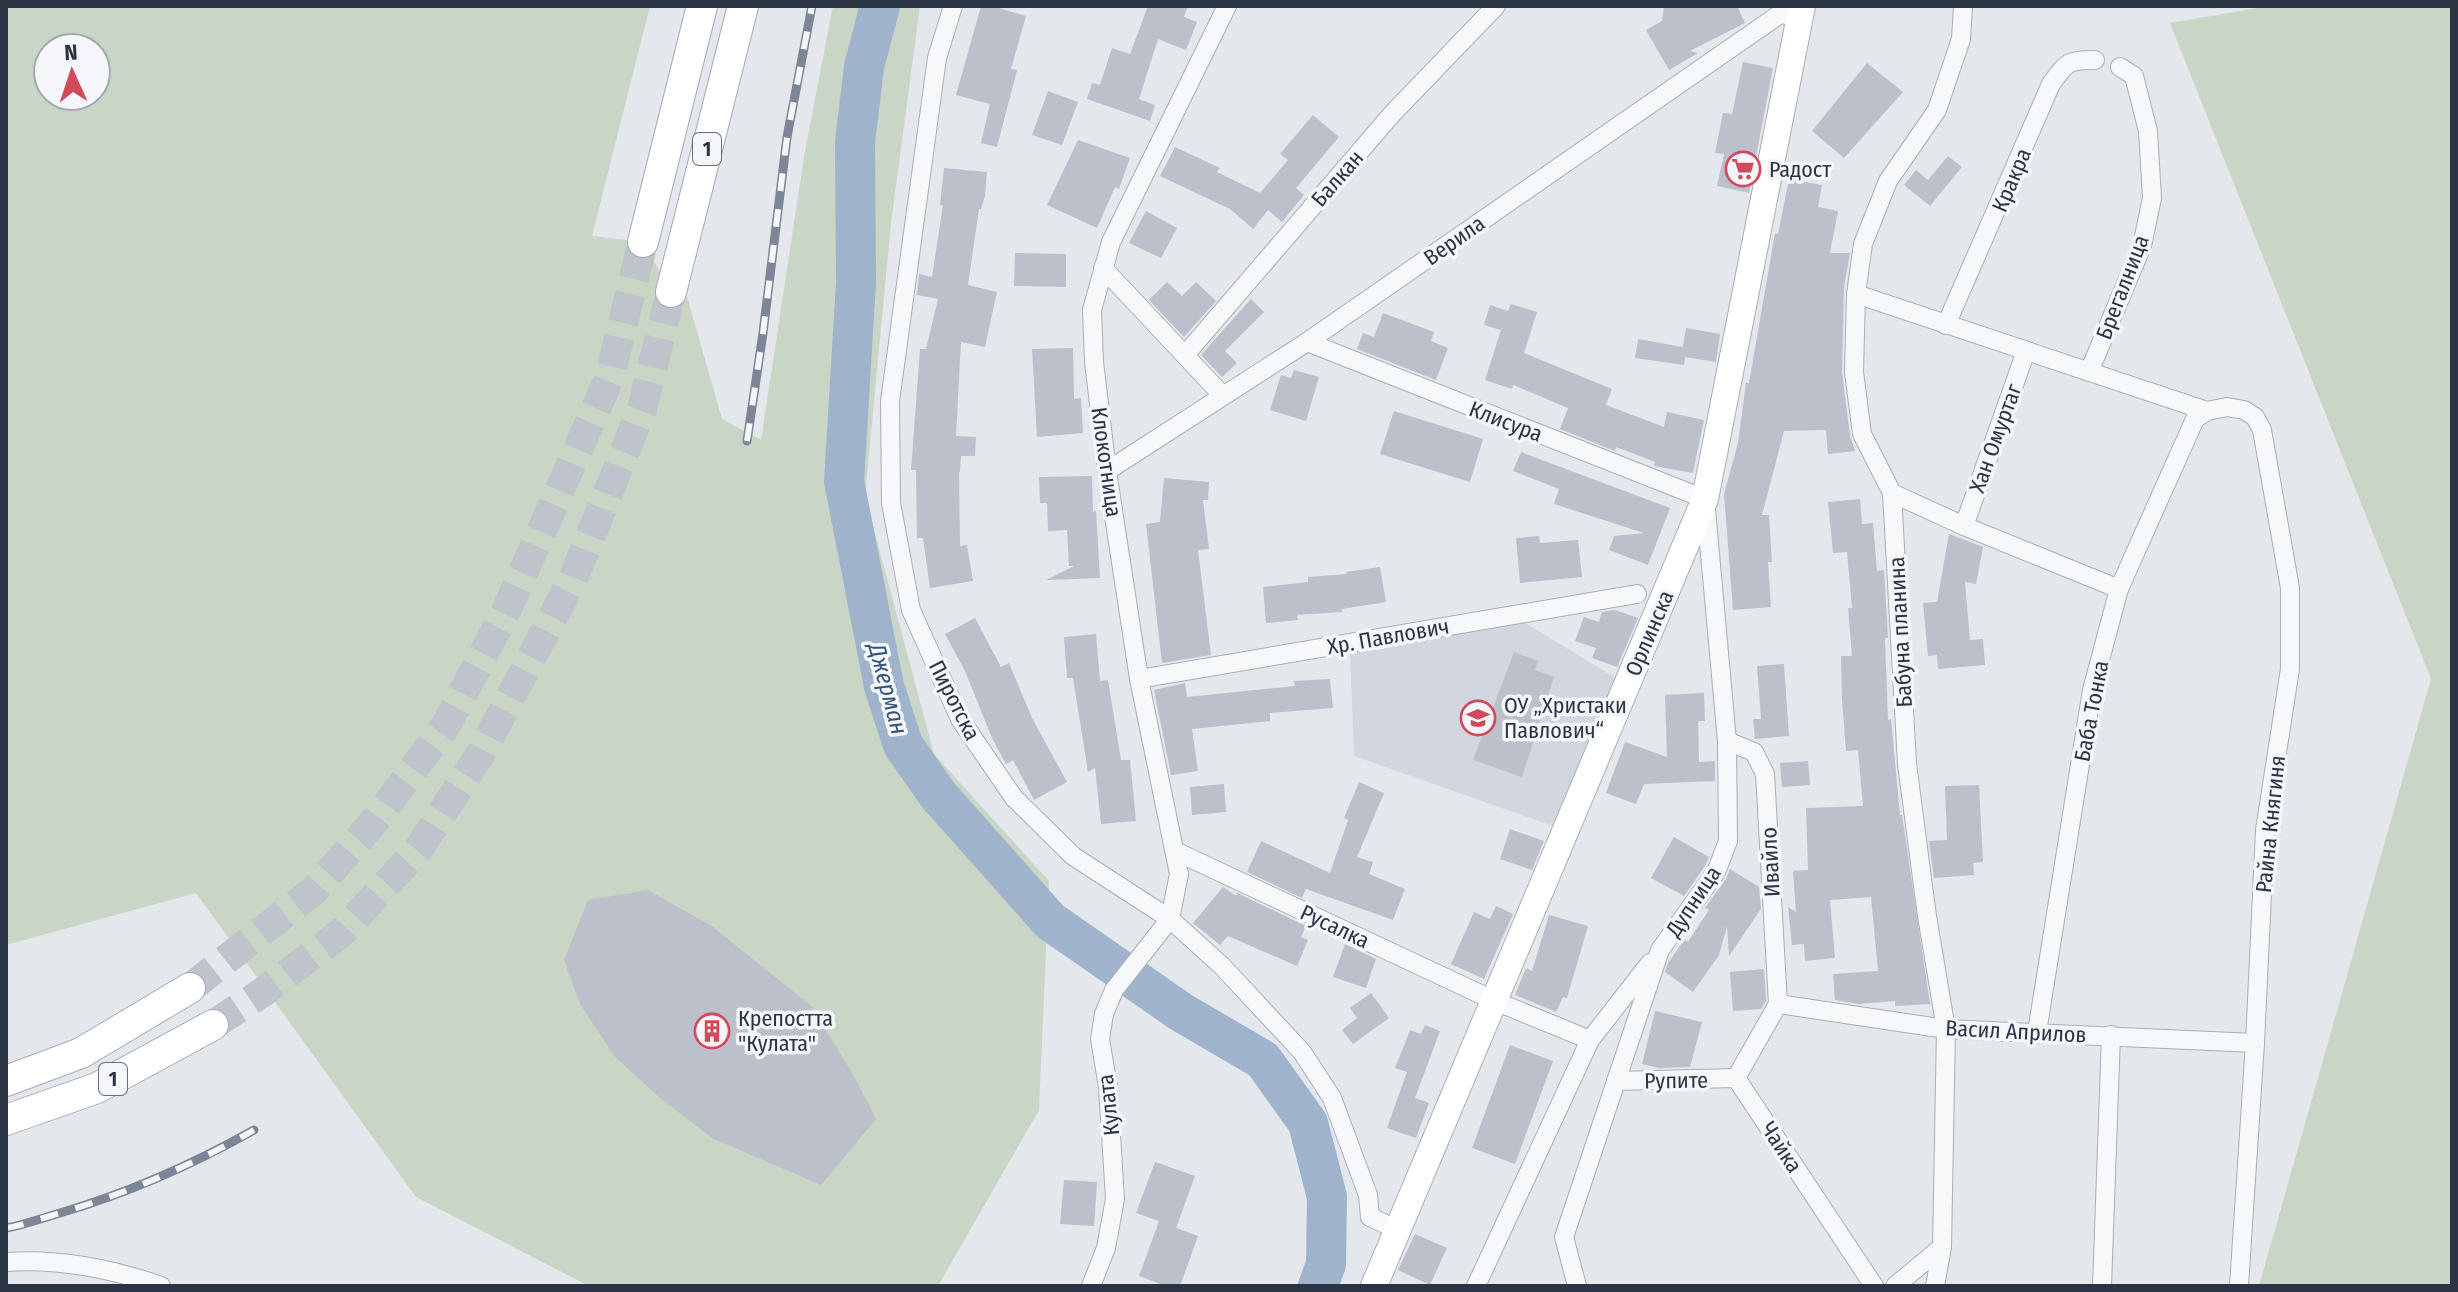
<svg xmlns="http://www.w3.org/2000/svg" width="2458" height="1292" font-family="'Fira Sans Condensed',sans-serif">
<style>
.built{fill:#d2d6de}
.green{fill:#c9d6c5;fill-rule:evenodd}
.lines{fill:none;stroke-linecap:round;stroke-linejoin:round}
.river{stroke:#9fb4cc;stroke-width:40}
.building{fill:#bbc0ca}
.primary-tunnel{stroke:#bfc3cb;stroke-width:30;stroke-dasharray:30 15;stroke-linecap:butt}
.street-casing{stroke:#a9aeb7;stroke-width:20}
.secondary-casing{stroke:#a9aeb7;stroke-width:28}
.primary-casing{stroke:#a3abb8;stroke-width:32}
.street{stroke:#f7f8fa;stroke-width:18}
.secondary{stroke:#fff;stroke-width:26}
.primary{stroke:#fff;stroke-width:30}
.rail-casing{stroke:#7d8696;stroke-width:9}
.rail{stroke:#f4f6f9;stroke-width:6;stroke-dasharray:18;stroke-linecap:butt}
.labels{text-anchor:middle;stroke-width:7;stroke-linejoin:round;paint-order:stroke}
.shield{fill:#f4f6f9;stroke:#676e7b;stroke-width:2}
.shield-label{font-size:20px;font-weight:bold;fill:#2b3445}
.poi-label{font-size:22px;fill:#2b3445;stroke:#f4f6f9;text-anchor:start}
.street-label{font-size:22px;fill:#2b3445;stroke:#f4f6f9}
.water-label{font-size:24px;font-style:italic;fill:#34527a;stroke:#f4f6f9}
</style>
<rect width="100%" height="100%" fill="#e4e7ec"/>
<polygon class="built" points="1522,621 1619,680 1556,827 1354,756 1350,654"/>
<g class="green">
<path d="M6 6H650L592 236 643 242 671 292 686 293 722 419 761 440 805 151 833 6H920L891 223 865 496 934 754 1049 881 1039 1110 938 1286H589L416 1197 196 893 6 945ZM48 48H96V96H48Z"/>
<polygon points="2270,6 2452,6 2452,1286 2259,1286 2431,679 2170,23"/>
</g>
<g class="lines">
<polyline class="river" points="880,6 864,67 855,142 856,283 844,481 884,686 903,745 938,795 1050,921 1181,1012 1263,1060 1308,1123 1327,1197 1326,1264 1318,1286"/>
</g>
<g class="building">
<polygon points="981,6 992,6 1026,16 1011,69 1017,70 997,147 981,143 990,104 956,95"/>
<polygon points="1148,6 1188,6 1184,17 1197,22 1186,50 1158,39 1139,99 1155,105 1150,121 1087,99 1092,83 1100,85 1112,48 1130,54"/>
<polygon points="1664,6 1737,6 1745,23 1690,51 1698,53 1669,70 1646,30 1662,21"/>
<polygon points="1743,62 1773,68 1749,193 1717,186 1724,154 1715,153 1723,113 1732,114"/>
<polygon points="1867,63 1903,92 1844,158 1812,131"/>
<polygon points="1048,91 1078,102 1062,145 1032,135"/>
<polygon points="1313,115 1339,137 1296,188 1304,195 1282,222 1268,210 1253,229 1230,209 1160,176 1175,147 1220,168 1217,172 1260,193 1288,160 1280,154"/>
<polygon points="1078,140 1130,158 1119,189 1115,187 1097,228 1047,205"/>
<polygon points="1948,156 1962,167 1930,206 1904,185 1916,170 1928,180"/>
<polygon points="944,168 987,172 985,196 981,209 979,209 968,285 997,292 985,347 961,342 956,436 976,437 975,456 961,456 960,472 959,472 960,546 967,545 973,581 930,588 923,538 917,538 916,470 911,470 920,349 926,349 938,299 917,295 919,274 932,277 943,205 940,205"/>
<polygon points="1789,179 1822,185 1818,207 1838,211 1830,253 1850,253 1844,287 1842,372 1850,436 1855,451 1828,454 1826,430 1784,431 1762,515 1769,515 1772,562 1768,562 1771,607 1733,610 1724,494 1738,443 1746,383 1749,383 1775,233 1778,234"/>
<polygon points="1146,211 1177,228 1161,258 1129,243"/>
<polygon points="1015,253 1066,254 1066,287 1014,286"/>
<polygon points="1167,282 1182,296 1196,282 1216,301 1184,337 1149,300"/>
<polygon points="1251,299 1264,312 1225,351 1237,363 1222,377 1201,355"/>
<polygon points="1511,304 1537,312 1524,353 1612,389 1606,405 1664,427 1667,412 1704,420 1693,473 1654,466 1655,462 1616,447 1615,451 1560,429 1568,408 1513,385 1512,389 1485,380 1501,330 1484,325 1490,305 1508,311"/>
<polygon points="1383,313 1434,332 1431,341 1448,348 1436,380 1357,349 1363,333 1374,337"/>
<polygon points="1686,328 1720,334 1716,362 1685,357 1684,365 1635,358 1638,339 1683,347"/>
<polygon points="1073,348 1074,399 1081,398 1083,433 1037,437 1032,349"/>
<polygon points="1294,370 1319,377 1306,421 1270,410 1281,375 1291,378"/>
<polygon points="1394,411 1483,439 1470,482 1380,454"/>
<polygon points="1521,452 1670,508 1648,565 1609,550 1614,536 1644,533 1554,504 1559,489 1513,471"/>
<polygon points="1092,476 1093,512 1096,511 1100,578 1046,580 1074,566 1069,566 1067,530 1048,531 1047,503 1040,503 1039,477"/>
<polygon points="1164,478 1209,482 1208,500 1203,500 1209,549 1198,550 1211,655 1162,663 1146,524 1160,522"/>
<polygon points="1860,499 1862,524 1873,523 1877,571 1884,570 1888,638 1885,638 1888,720 1891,719 1900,815 1902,815 1930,1004 1895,1006 1895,1001 1859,1004 1835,1000 1833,974 1878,971 1871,897 1830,900 1835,958 1805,961 1804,944 1792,945 1788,907 1796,912 1793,871 1808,870 1806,808 1863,806 1858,750 1846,751 1842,700 1841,656 1852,656 1848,608 1852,608 1847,552 1833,553 1828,502"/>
<polygon points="1949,534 1983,547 1976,584 1965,582 1970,640 1983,639 1985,665 1938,669 1937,655 1928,656 1923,603 1937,602"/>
<polygon points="1539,536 1540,543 1578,540 1582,577 1520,583 1516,538"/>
<polygon points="1380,567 1386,602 1342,609 1342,612 1297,615 1298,620 1266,623 1263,587 1308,582 1308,577 1347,574 1346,572"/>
<polygon points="1615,610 1638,618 1617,667 1592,658 1596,648 1575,641 1584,617 1599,622 1602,612"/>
<polygon points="975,618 1001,667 1009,663 1032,718 1067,782 1034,800 1013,760 1006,764 992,738 965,671 945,634"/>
<polygon points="1096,634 1100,681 1108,680 1121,760 1130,760 1136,821 1101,824 1095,768 1088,772 1073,678 1067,678 1064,637"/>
<polygon points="1514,652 1538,661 1535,670 1554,677 1522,777 1473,760"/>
<polygon points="1784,664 1789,736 1755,739 1753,719 1761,719 1757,666"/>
<polygon points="1330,679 1333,708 1270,713 1270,721 1192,729 1198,771 1171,775 1154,690 1185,683 1187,697 1295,686 1294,681"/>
<polygon points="1704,693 1705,721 1698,721 1699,762 1715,761 1715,781 1644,784 1636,804 1606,793 1625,742 1667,757 1665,695"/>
<polygon points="1808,761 1810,785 1782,787 1780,763"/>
<polygon points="1359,782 1384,793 1357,857 1373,862 1369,874 1405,889 1393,920 1306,889 1302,898 1247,872 1261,841 1330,873 1348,820 1344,818"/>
<polygon points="1224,784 1226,812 1192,815 1190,787"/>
<polygon points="1979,785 1983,862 1973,863 1974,875 1934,878 1929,841 1947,840 1945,786"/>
<polygon points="1510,829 1544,841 1532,870 1500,859"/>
<polygon points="1674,837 1709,857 1705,866 1684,896 1651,878"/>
<polygon points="1730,869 1759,887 1761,909 1729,956 1727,926 1719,955 1693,992 1665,972 1668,963 1685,939 1688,942 1709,910 1705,908 1726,879"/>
<polygon points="1223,887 1236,896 1237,893 1306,926 1301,937 1308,940 1297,966 1228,936 1220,945 1193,923"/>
<polygon points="648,890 713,927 810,1005 853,1074 876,1119 821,1185 712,1138 659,1097 615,1057 580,1004 564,960 588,900"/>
<polygon points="1496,906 1513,914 1484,979 1451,964 1474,912 1490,919"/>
<polygon points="1549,915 1588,926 1567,998 1563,997 1556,1012 1515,995 1526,968 1532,971"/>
<polygon points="1345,944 1376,959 1366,988 1333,977"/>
<polygon points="1764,969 1766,1001 1761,1009 1733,1011 1730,972"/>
<polygon points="1371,993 1389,1018 1353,1044 1342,1030 1357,1018 1350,1008"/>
<polygon points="1655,1011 1702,1022 1690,1067 1659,1068 1642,1064"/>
<polygon points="1425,1025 1440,1031 1415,1098 1429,1103 1416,1138 1387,1128 1407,1072 1395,1068 1410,1030 1421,1034"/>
<polygon points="1510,1045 1553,1061 1515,1164 1472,1148"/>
<polygon points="1155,1162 1195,1176 1176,1228 1198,1236 1180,1286 1166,1286 1139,1276 1159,1221 1136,1213"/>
<polygon points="1064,1180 1097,1182 1094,1226 1060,1224"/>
<polygon points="1415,1234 1447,1248 1430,1285 1398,1270"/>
</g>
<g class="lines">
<g class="primary-tunnel">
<polyline points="190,988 313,891 374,822 446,725 506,611 609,379 643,242"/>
<polyline points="213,1025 263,992 341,933 418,850 481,753 573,579 642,409 671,292"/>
</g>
<g class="street-casing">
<g id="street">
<polyline points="953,6 937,58 890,401 891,503 911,610 960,719 1014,798 1073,856 1170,919 1222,966 1302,1052 1332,1098 1368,1195 1370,1217 1398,1230"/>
<polyline points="1103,268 1223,396"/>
<polyline points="1856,294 2207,411"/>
<path d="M1946 325 2051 84C2067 62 2067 60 2095 60"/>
<polyline points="1307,342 1705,499 1727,741 1728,841 1716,872 1660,950 1564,1237 1577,1286"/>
<polyline points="1185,355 1392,114 1496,6"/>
<polyline points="2089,372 2142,246 2152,198 2148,131 2134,76 2120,67"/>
<polyline points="1107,471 1307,342 1780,14 1800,17"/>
<polyline points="1892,493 1964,526 2119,589"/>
<polyline points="1964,526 2026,351"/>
<polyline points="1139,679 1637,594"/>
<polyline points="1727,741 1754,752 1765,774 1778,1004"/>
<polyline points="1175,851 1495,1001 1590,1040"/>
<polyline points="1778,1004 1946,1029 2255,1043"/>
<polyline points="1778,1004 1736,1078 1874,1286"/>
<polyline points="2037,1032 2092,690 2119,589 2195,419 2207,411 2227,407 2244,410 2255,417 2262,430 2290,588 2290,669 2265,830 2255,1043 2239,1286"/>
<polyline points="1616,1081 1736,1078"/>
<path d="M6 1262C57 1258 113 1269 161 1286"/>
<polyline points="1091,1286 1106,1248 1115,1199 1108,1087 1100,1039 1104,1014 1114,990 1170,919 1179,874 1139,679 1107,471 1094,362 1092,310 1111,242 1227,6"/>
<polyline points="1476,1286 1590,1040 1650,963"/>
<polyline points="1895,1286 1942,1247"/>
<polyline points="1935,1286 1942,1247 1946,1029 1927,916 1907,764 1892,493 1862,434 1854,372 1856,294 1863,244 1888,181 1937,110 1961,39 1963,6"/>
<polyline points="2102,1286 2111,1035"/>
</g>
</g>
<g class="secondary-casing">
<polyline id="secondary" points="1374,1286 1705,499 1802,6"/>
</g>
<g class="primary-casing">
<g id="primary">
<polyline points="643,242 702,6"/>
<polyline points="671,292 743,6"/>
<polyline points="6,1081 81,1053 190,988"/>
<polyline points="6,1120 97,1088 213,1025"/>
</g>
</g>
<use href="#street" class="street"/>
<use href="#secondary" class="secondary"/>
<use href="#primary" class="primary"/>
<g class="rail-casing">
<g id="rail">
<polyline points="747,441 763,333 787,137 812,6"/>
<path d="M6 1228C24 1225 42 1218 60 1213 128 1193 192 1165 254 1130"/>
</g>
</g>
<use href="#rail" class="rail"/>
</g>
<defs>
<g id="supermarket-ring" transform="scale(1.8)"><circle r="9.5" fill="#f4f6f9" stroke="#d1495b" stroke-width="1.5"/><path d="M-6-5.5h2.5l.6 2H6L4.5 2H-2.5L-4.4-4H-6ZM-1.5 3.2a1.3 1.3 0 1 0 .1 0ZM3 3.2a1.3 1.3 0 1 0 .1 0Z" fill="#d1495b"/></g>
<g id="school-ring" transform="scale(1.8)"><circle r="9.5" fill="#f4f6f9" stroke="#d1495b" stroke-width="1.5"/><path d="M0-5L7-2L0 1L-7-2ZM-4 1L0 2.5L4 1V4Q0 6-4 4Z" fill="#d1495b"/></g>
<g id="building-ring" transform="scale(1.8)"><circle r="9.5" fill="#f4f6f9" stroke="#d1495b" stroke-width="1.5"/><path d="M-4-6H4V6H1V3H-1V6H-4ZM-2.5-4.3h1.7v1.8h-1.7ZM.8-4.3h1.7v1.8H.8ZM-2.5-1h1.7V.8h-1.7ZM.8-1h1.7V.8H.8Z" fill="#d1495b"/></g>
</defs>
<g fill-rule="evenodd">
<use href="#supermarket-ring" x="1743" y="169"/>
<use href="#school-ring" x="1478" y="718"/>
<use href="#building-ring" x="712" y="1031"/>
</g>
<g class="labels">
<g class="shield">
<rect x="693" y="133" width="28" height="32" rx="6"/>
<rect x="99" y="1063" width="28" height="32" rx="6"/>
</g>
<g class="shield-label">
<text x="707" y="156">1</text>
<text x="113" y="1086">1</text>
</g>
<g class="poi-label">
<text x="1769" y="177">Радост</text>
<text x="1504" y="713">ОУ „Христаки<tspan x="1504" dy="25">Павлович“</tspan></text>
<text x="738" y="1026">Крепостта<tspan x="738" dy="25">"Кулата"</tspan></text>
</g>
<g class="street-label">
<text transform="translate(1337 178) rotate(-49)" y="8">Балкан</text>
<text transform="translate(2011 180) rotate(-67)" y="8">Кракра</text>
<text transform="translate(1454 240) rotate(-35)" y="8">Верила</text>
<text transform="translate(2122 287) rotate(-69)" y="8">Брегалница</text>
<text transform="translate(1506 421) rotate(21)" y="8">Клисура</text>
<text transform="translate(1995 438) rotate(-70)" y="8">Хан Омуртаг</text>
<text transform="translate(1107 462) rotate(82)" y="8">Клокотница</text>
<text transform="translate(1900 632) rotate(-93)" y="8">Бабуна планина</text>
<text transform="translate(1649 633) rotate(-67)" y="8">Орлинска</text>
<text transform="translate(1388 636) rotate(-10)" y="8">Хр. Павлович</text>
<text transform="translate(955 700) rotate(63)" y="8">Пиротска</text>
<text transform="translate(2091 711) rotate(-79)" y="8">Баба Тонка</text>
<text transform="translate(2270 824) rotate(-84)" y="8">Райна Княгиня</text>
<text transform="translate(1770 862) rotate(-93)" y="8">Ивайло</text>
<text transform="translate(1693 901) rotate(-56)" y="8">Дупница</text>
<text transform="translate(1335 926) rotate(25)" y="8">Русалка</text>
<text transform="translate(2016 1031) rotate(3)" y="8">Васил Априлов</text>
<text transform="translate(1676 1080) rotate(-1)" y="8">Рупите</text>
<text transform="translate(1108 1105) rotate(-96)" y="8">Кулата</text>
<text transform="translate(1782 1147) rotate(57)" y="8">Чайка</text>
</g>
<g class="water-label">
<text transform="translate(888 689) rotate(75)" y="8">Джерман</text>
</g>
</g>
<rect width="2458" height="1292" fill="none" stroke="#2b3445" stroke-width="16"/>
<g transform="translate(72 72) rotate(357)"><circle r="38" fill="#f4f6f9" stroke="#a4a8b1" stroke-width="2"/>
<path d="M0-6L14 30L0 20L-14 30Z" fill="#d1495b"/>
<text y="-12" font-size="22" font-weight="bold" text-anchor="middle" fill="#2b3445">N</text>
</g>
</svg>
